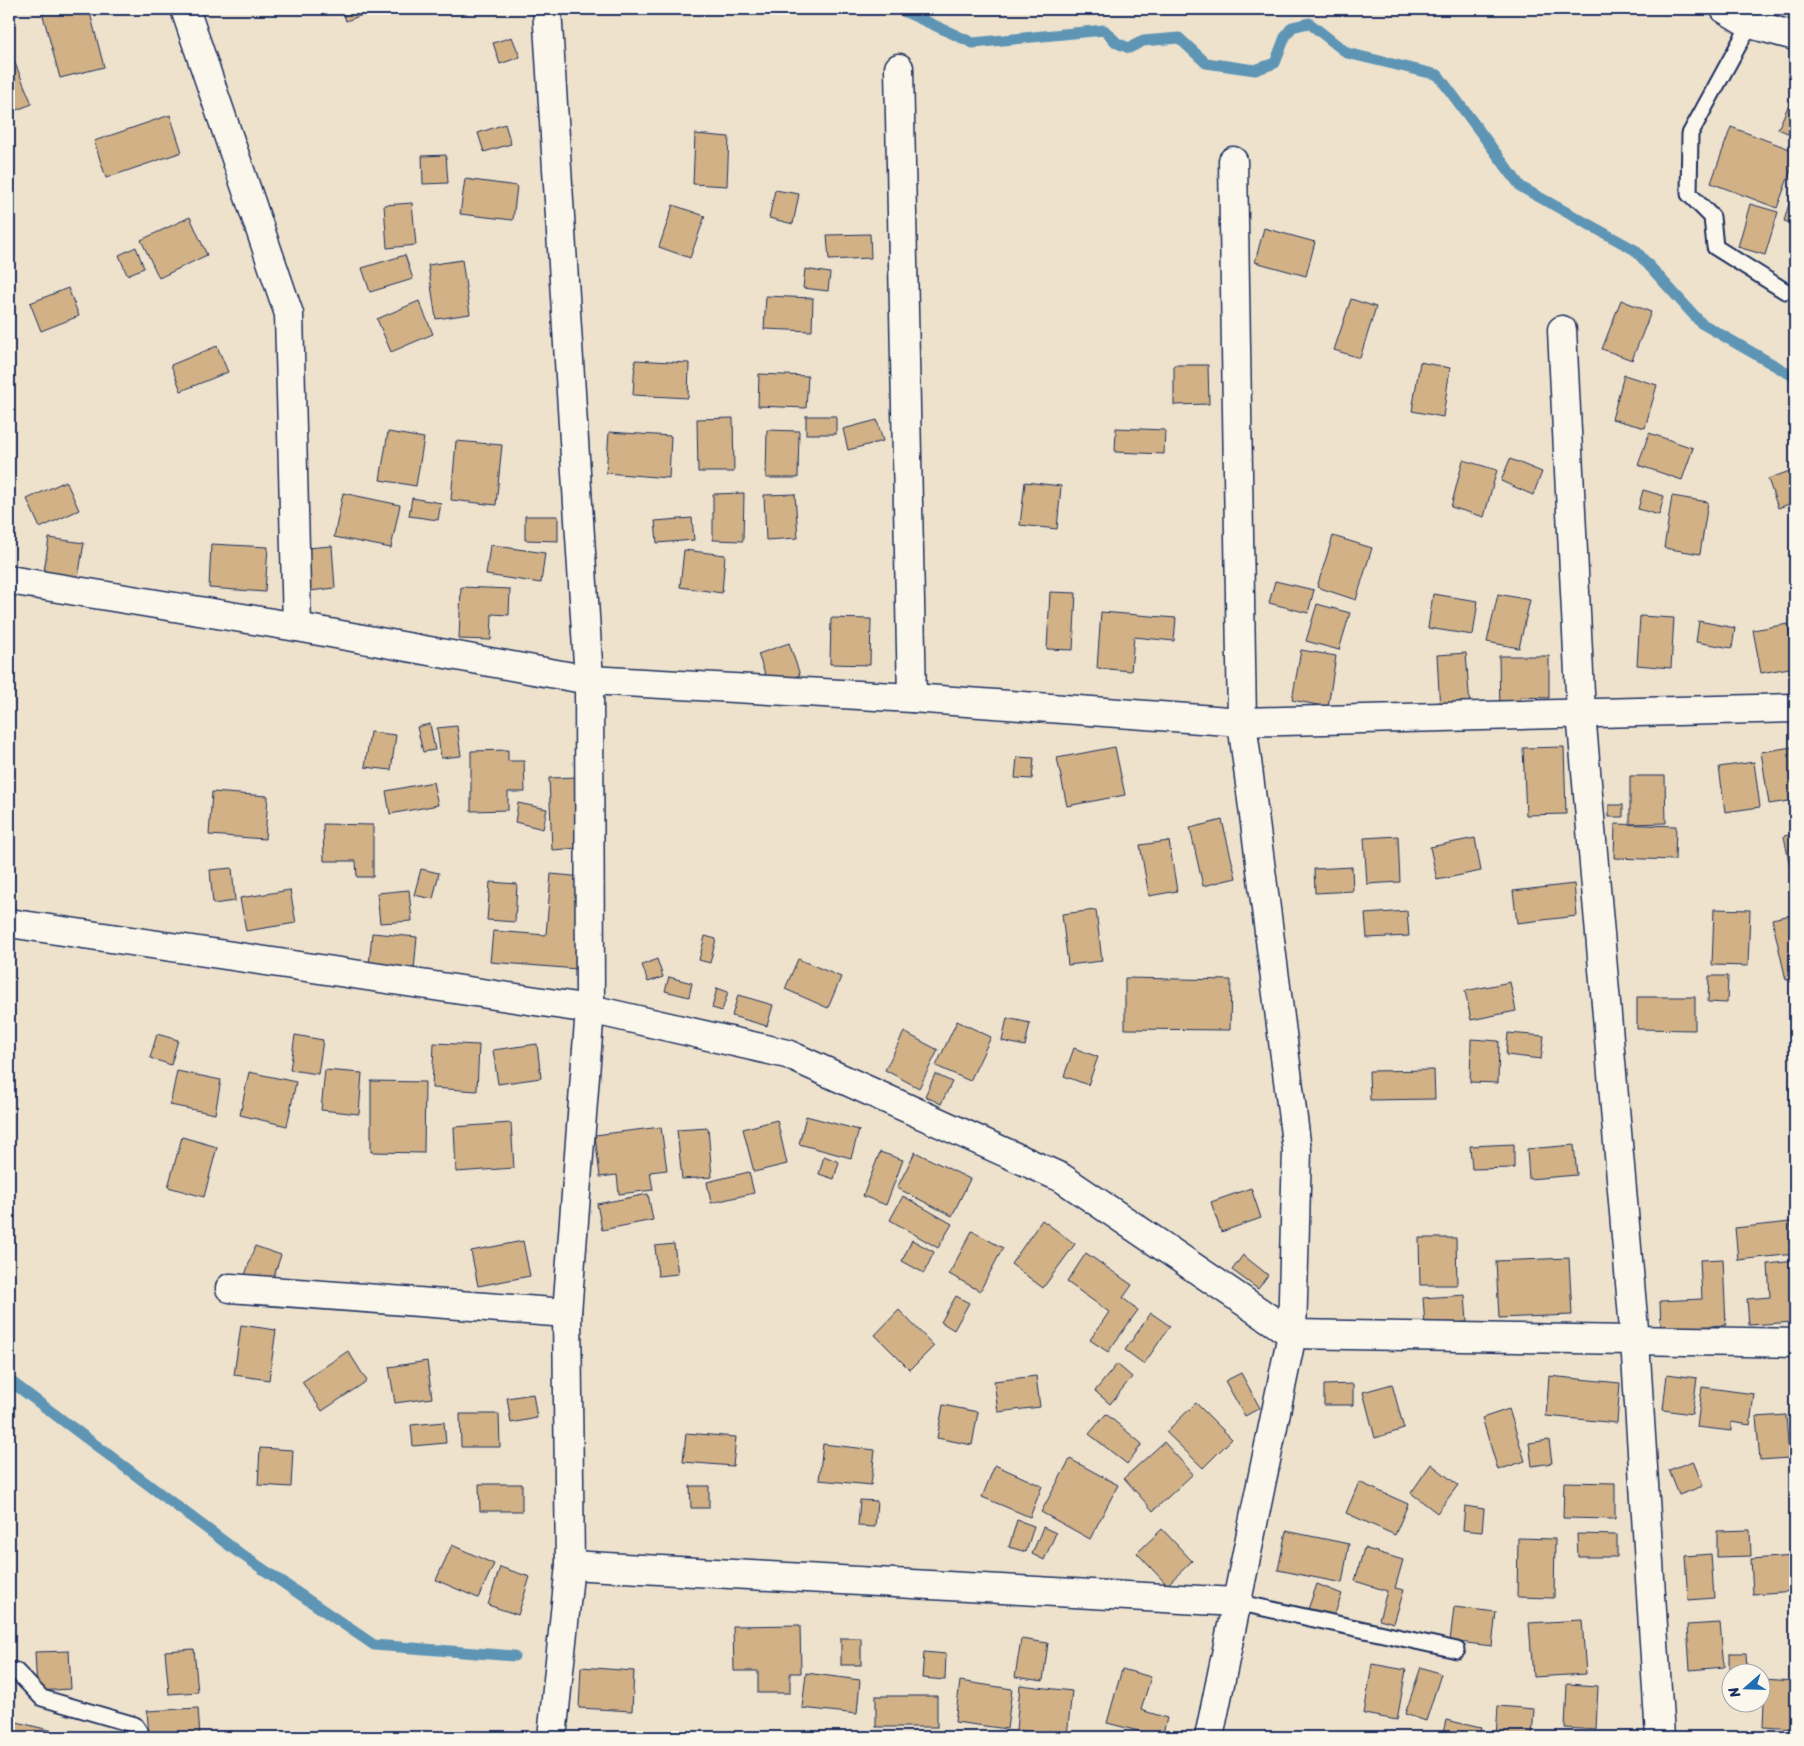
<svg xmlns="http://www.w3.org/2000/svg" width="1804" height="1746" font-family="Sriracha,sans-serif">
<style>
.lines{fill:none;stroke-linecap:round;stroke-linejoin:round}
.stream{stroke:#5f95b4;stroke-width:11}
.building{fill:#d1b185;stroke:#1b2f5e}
.lane-casing{stroke:#1b2f5e;stroke-width:19}
.street-casing{stroke:#1b2f5e;stroke-width:31}
.secondary-casing{stroke:#1b2f5e;stroke-width:31}
.lane{stroke:#fbf7ec;stroke-width:15}
.street{stroke:#fbf7ec;stroke-width:28}
.secondary{stroke:#fbf7ec;stroke-width:28}
</style>
<rect width="100%" height="100%" fill="#eee2cd"/>
<filter id="ink" filterUnits="userSpaceOnUse"><feTurbulence type="fractalNoise" baseFrequency=".02" numOctaves="2"/><feDisplacementMap in="SourceGraphic" scale="10" xChannelSelector="R" yChannelSelector="G"/><feConvolveMatrix kernelMatrix="1 2 1 2 8 2 1 2 1" color-interpolation-filters="sRGB"/></filter>
<g filter="url(#ink)">
<g class="lines">
<g class="stream">
<polyline points="899,9 973,43 1104,30 1117,43 1129,48 1143,41 1179,38 1206,63 1255,70 1275,63 1285,37 1292,27 1309,23 1347,53 1438,75 1521,187 1635,250 1701,323 1795,377"/>
<polyline points="9,1380 238,1552 374,1645 514,1656"/>
</g>
</g>
<g class="building">
<polygon points="55,9 89,9 104,67 60,78 42,12"/>
<polygon points="342,9 376,9 376,10 346,21"/>
<polygon points="512,37 520,57 500,64 493,43"/>
<polygon points="12,56 32,104 9,113 9,57"/>
<polygon points="1794,93 1795,94 1795,136 1778,129"/>
<polygon points="170,115 182,152 106,178 94,141"/>
<polygon points="505,124 511,144 484,152 478,133"/>
<polygon points="1731,127 1795,151 1795,159 1777,208 1711,183"/>
<polygon points="695,134 729,137 727,186 693,184"/>
<polygon points="446,155 448,183 423,184 422,156"/>
<polygon points="465,179 517,186 513,220 460,214"/>
<polygon points="775,190 799,194 793,224 769,218"/>
<polygon points="412,203 416,245 387,248 384,205"/>
<polygon points="1750,204 1778,212 1765,255 1738,247"/>
<polygon points="1789,204 1795,205 1795,224 1784,221"/>
<polygon points="673,205 705,216 690,258 659,247"/>
<polygon points="190,217 207,255 159,278 141,240"/>
<polygon points="1264,228 1315,242 1306,276 1255,262"/>
<polygon points="870,234 871,258 829,260 827,235"/>
<polygon points="136,247 144,268 127,275 119,255"/>
<polygon points="405,255 413,279 370,292 362,268"/>
<polygon points="462,260 470,314 436,319 428,265"/>
<polygon points="805,269 830,273 828,291 803,288"/>
<polygon points="68,288 79,316 41,331 30,303"/>
<polygon points="766,296 813,298 812,331 764,329"/>
<polygon points="1351,299 1376,307 1360,358 1334,350"/>
<polygon points="1621,300 1651,312 1632,360 1602,349"/>
<polygon points="419,301 433,334 391,352 377,319"/>
<polygon points="217,346 228,372 181,391 171,365"/>
<polygon points="635,360 689,363 688,398 633,395"/>
<polygon points="1420,362 1450,368 1443,417 1412,411"/>
<polygon points="1174,365 1208,365 1209,404 1174,405"/>
<polygon points="759,374 808,376 806,408 758,406"/>
<polygon points="1624,375 1657,385 1645,428 1612,419"/>
<rect x="806" y="416" width="30" height="18"/>
<polygon points="733,418 734,472 698,472 697,419"/>
<polygon points="877,420 883,441 848,450 843,429"/>
<polygon points="1116,428 1165,430 1164,454 1115,452"/>
<polygon points="767,430 799,431 798,478 766,478"/>
<polygon points="388,432 424,438 416,486 380,480"/>
<polygon points="609,432 671,436 669,478 606,473"/>
<polygon points="1649,433 1693,448 1682,480 1638,465"/>
<polygon points="456,441 502,445 496,505 451,500"/>
<polygon points="1510,459 1542,472 1533,495 1501,481"/>
<polygon points="1463,460 1497,470 1484,517 1451,507"/>
<polygon points="1795,469 1795,502 1778,508 1768,479"/>
<polygon points="66,481 79,510 40,528 27,499"/>
<polygon points="1025,482 1061,486 1057,529 1020,525"/>
<polygon points="1643,490 1664,496 1659,515 1638,509"/>
<polygon points="343,493 400,505 391,548 334,537"/>
<polygon points="744,493 743,541 713,540 713,494"/>
<polygon points="795,494 798,538 766,540 764,495"/>
<polygon points="1672,496 1708,502 1700,554 1664,548"/>
<polygon points="412,498 441,503 438,520 409,516"/>
<polygon points="525,516 558,516 558,541 525,540"/>
<polygon points="692,518 694,540 657,543 655,521"/>
<polygon points="1333,536 1372,548 1356,600 1317,587"/>
<polygon points="49,538 84,543 77,584 43,578"/>
<polygon points="211,544 268,547 265,592 209,588"/>
<polygon points="490,545 545,553 541,583 486,575"/>
<polygon points="332,546 335,588 310,591 306,548"/>
<polygon points="684,550 725,555 722,593 680,587"/>
<polygon points="1275,581 1314,590 1308,613 1269,603"/>
<polygon points="461,587 510,589 509,615 492,614 491,640 459,639"/>
<polygon points="1050,592 1076,593 1073,650 1047,649"/>
<polygon points="1433,594 1478,601 1473,635 1428,628"/>
<polygon points="1498,594 1530,600 1519,648 1487,642"/>
<polygon points="1317,604 1350,613 1339,650 1306,641"/>
<polygon points="1101,612 1176,618 1174,641 1134,637 1131,671 1097,668"/>
<polygon points="1640,616 1674,618 1671,668 1637,665"/>
<polygon points="831,618 871,619 870,665 830,664"/>
<polygon points="1699,621 1735,628 1732,648 1696,642"/>
<polygon points="1788,624 1795,667 1761,673 1753,630"/>
<polygon points="789,643 800,675 769,685 758,654"/>
<polygon points="1301,650 1336,656 1328,707 1292,700"/>
<polygon points="1466,653 1470,707 1440,710 1437,655"/>
<polygon points="1499,656 1549,656 1549,698 1520,697 1520,712 1500,713"/>
<polygon points="430,724 435,750 423,752 417,727"/>
<polygon points="457,726 461,756 441,758 437,728"/>
<polygon points="370,732 396,735 391,770 365,767"/>
<polygon points="1115,747 1125,795 1067,806 1057,758"/>
<polygon points="1564,747 1566,814 1526,815 1523,748"/>
<polygon points="1792,747 1795,768 1795,800 1769,804 1761,752"/>
<polygon points="508,750 508,761 524,761 525,792 508,792 508,810 471,811 471,751"/>
<polygon points="1017,757 1034,758 1032,779 1015,778"/>
<polygon points="1754,762 1760,807 1725,812 1719,767"/>
<polygon points="1630,776 1665,776 1666,823 1630,824"/>
<polygon points="577,777 580,848 552,850 549,778"/>
<polygon points="433,782 438,805 390,814 386,791"/>
<polygon points="212,792 268,796 265,839 209,835"/>
<polygon points="518,803 547,809 543,829 515,822"/>
<rect x="1609" y="805" width="14" height="12"/>
<polygon points="1222,820 1236,878 1203,886 1190,828"/>
<polygon points="323,824 373,825 373,877 357,877 356,861 324,861"/>
<polygon points="1615,824 1676,826 1675,860 1614,858"/>
<polygon points="1795,834 1795,894 1784,836"/>
<polygon points="1398,836 1400,882 1367,884 1364,838"/>
<polygon points="1475,838 1481,871 1437,880 1430,847"/>
<polygon points="1169,841 1177,891 1149,896 1140,845"/>
<polygon points="1352,867 1353,891 1315,893 1314,869"/>
<polygon points="232,868 235,901 213,904 210,870"/>
<polygon points="421,869 439,873 433,899 414,895"/>
<polygon points="551,874 584,877 577,969 490,962 493,931 546,935"/>
<polygon points="490,882 517,884 515,922 487,920"/>
<polygon points="1574,884 1577,916 1517,923 1513,891"/>
<polygon points="290,890 296,923 246,931 240,898"/>
<polygon points="409,890 412,921 380,923 377,893"/>
<polygon points="1714,909 1750,910 1748,966 1712,965"/>
<polygon points="1096,910 1102,961 1068,965 1062,914"/>
<polygon points="1407,911 1409,936 1367,938 1365,914"/>
<polygon points="1795,914 1795,978 1786,980 1772,919"/>
<polygon points="372,933 417,937 414,970 369,966"/>
<polygon points="705,936 716,939 710,963 699,960"/>
<polygon points="657,959 663,977 648,982 642,965"/>
<polygon points="798,959 841,977 828,1008 785,989"/>
<polygon points="1709,976 1728,976 1727,1003 1708,1002"/>
<polygon points="669,977 692,983 689,997 665,991"/>
<polygon points="1125,978 1231,980 1230,1030 1125,1029"/>
<polygon points="1510,982 1516,1011 1471,1020 1465,991"/>
<polygon points="717,988 728,992 722,1011 712,1008"/>
<polygon points="738,995 773,1005 767,1026 732,1016"/>
<polygon points="1637,997 1695,997 1695,1030 1637,1029"/>
<polygon points="1007,1018 1030,1023 1025,1046 1002,1041"/>
<polygon points="957,1021 991,1037 970,1081 936,1066"/>
<polygon points="904,1032 938,1050 919,1088 885,1070"/>
<polygon points="1508,1033 1544,1036 1541,1059 1506,1055"/>
<polygon points="157,1034 178,1040 171,1065 150,1058"/>
<polygon points="295,1035 323,1040 318,1074 290,1070"/>
<polygon points="1471,1039 1499,1041 1498,1083 1470,1082"/>
<polygon points="434,1043 479,1045 477,1091 432,1088"/>
<polygon points="537,1044 541,1078 498,1084 493,1050"/>
<polygon points="1074,1048 1098,1057 1088,1085 1064,1076"/>
<polygon points="325,1070 362,1073 359,1114 321,1110"/>
<polygon points="1434,1070 1435,1099 1370,1100 1369,1071"/>
<polygon points="177,1071 221,1080 215,1114 170,1105"/>
<polygon points="249,1072 296,1082 287,1126 240,1115"/>
<polygon points="935,1074 952,1082 941,1104 925,1096"/>
<polygon points="371,1081 425,1082 424,1153 371,1152"/>
<polygon points="806,1116 859,1130 851,1158 799,1144"/>
<polygon points="777,1120 787,1164 754,1172 743,1129"/>
<polygon points="511,1123 514,1168 456,1172 454,1127"/>
<polygon points="661,1127 667,1170 650,1172 653,1190 619,1194 617,1175 600,1177 595,1135"/>
<polygon points="708,1128 712,1177 682,1179 677,1130"/>
<polygon points="182,1137 217,1147 204,1197 168,1187"/>
<polygon points="1514,1144 1514,1168 1472,1169 1470,1146"/>
<polygon points="1574,1145 1577,1175 1529,1179 1527,1149"/>
<polygon points="880,1152 903,1160 886,1205 863,1196"/>
<polygon points="915,1152 970,1179 952,1216 897,1188"/>
<polygon points="824,1156 839,1162 834,1179 819,1174"/>
<polygon points="749,1172 754,1193 711,1203 707,1182"/>
<polygon points="1251,1188 1261,1218 1221,1232 1211,1202"/>
<polygon points="648,1194 653,1220 602,1230 597,1204"/>
<polygon points="903,1196 952,1224 938,1248 890,1220"/>
<polygon points="1042,1220 1075,1244 1043,1288 1011,1264"/>
<polygon points="1790,1222 1795,1254 1738,1260 1735,1228"/>
<polygon points="972,1231 1003,1248 980,1291 949,1274"/>
<polygon points="1419,1238 1456,1238 1457,1285 1420,1285"/>
<polygon points="912,1240 934,1252 924,1273 902,1261"/>
<polygon points="523,1241 530,1276 478,1286 471,1251"/>
<polygon points="674,1244 678,1274 658,1276 655,1246"/>
<polygon points="255,1246 281,1255 270,1287 244,1278"/>
<polygon points="1086,1253 1132,1285 1123,1298 1138,1310 1108,1352 1090,1340 1109,1312 1067,1282"/>
<polygon points="1243,1255 1268,1275 1258,1289 1232,1270"/>
<polygon points="1569,1258 1572,1315 1499,1318 1496,1261"/>
<polygon points="1723,1259 1726,1325 1661,1329 1660,1301 1702,1299 1700,1260"/>
<polygon points="1795,1261 1795,1322 1749,1325 1747,1299 1770,1297 1768,1264"/>
<polygon points="1465,1295 1467,1322 1425,1325 1423,1298"/>
<polygon points="956,1296 969,1303 954,1330 941,1322"/>
<polygon points="899,1310 934,1346 910,1370 875,1335"/>
<polygon points="1151,1313 1170,1326 1144,1364 1125,1350"/>
<polygon points="241,1325 276,1330 269,1380 234,1375"/>
<polygon points="348,1351 367,1381 322,1411 302,1382"/>
<polygon points="427,1361 432,1398 395,1403 389,1367"/>
<polygon points="1117,1364 1132,1377 1110,1404 1095,1391"/>
<polygon points="1241,1373 1260,1408 1245,1416 1225,1381"/>
<polygon points="1667,1374 1697,1378 1692,1414 1663,1410"/>
<polygon points="1036,1376 1040,1407 998,1412 994,1381"/>
<polygon points="1549,1376 1620,1383 1617,1423 1546,1416"/>
<polygon points="1353,1384 1353,1405 1324,1405 1324,1385"/>
<polygon points="1392,1384 1404,1429 1375,1438 1363,1392"/>
<polygon points="1702,1387 1754,1394 1750,1425 1731,1422 1731,1431 1697,1427"/>
<polygon points="533,1394 537,1418 511,1423 507,1398"/>
<polygon points="1196,1403 1232,1439 1203,1468 1166,1432"/>
<polygon points="943,1405 978,1412 972,1445 937,1438"/>
<polygon points="1509,1409 1525,1461 1498,1470 1482,1418"/>
<polygon points="460,1414 499,1414 500,1447 461,1447"/>
<polygon points="1106,1414 1142,1444 1127,1464 1089,1434"/>
<polygon points="1786,1415 1789,1458 1760,1460 1756,1417"/>
<polygon points="444,1422 446,1443 413,1446 411,1425"/>
<polygon points="686,1433 736,1437 733,1466 683,1462"/>
<polygon points="1549,1440 1552,1463 1532,1466 1529,1443"/>
<polygon points="1164,1442 1193,1474 1153,1511 1124,1478"/>
<polygon points="823,1444 875,1450 871,1485 819,1480"/>
<polygon points="260,1448 293,1450 291,1487 258,1485"/>
<polygon points="1070,1459 1118,1485 1090,1539 1041,1512"/>
<polygon points="1693,1461 1703,1486 1679,1495 1669,1470"/>
<polygon points="1431,1464 1458,1485 1437,1513 1411,1493"/>
<polygon points="995,1465 1042,1486 1030,1517 982,1497"/>
<polygon points="1359,1482 1408,1504 1395,1535 1346,1513"/>
<polygon points="1564,1482 1615,1483 1615,1519 1563,1518"/>
<polygon points="479,1484 522,1484 522,1511 480,1511"/>
<polygon points="690,1486 709,1486 709,1508 691,1508"/>
<polygon points="860,1500 877,1501 875,1527 858,1526"/>
<polygon points="1465,1506 1484,1509 1482,1532 1463,1530"/>
<polygon points="1017,1520 1034,1526 1026,1552 1009,1547"/>
<polygon points="1043,1527 1056,1533 1044,1560 1032,1554"/>
<polygon points="1162,1529 1192,1561 1167,1585 1137,1553"/>
<polygon points="1750,1530 1751,1556 1717,1557 1717,1531"/>
<polygon points="1286,1531 1349,1544 1342,1583 1278,1570"/>
<polygon points="1577,1534 1617,1535 1617,1557 1578,1557"/>
<polygon points="1518,1538 1555,1539 1554,1598 1517,1597"/>
<polygon points="452,1545 494,1564 478,1598 436,1580"/>
<polygon points="1364,1548 1403,1560 1395,1588 1404,1590 1394,1623 1379,1619 1387,1591 1355,1581"/>
<polygon points="1711,1554 1714,1598 1688,1600 1685,1556"/>
<polygon points="1795,1556 1795,1591 1753,1594 1751,1559"/>
<polygon points="500,1567 530,1577 518,1615 488,1605"/>
<polygon points="1317,1584 1342,1594 1332,1622 1307,1612"/>
<polygon points="1454,1607 1496,1612 1492,1646 1450,1641"/>
<polygon points="1582,1620 1586,1674 1533,1677 1529,1623"/>
<polygon points="1720,1623 1724,1667 1690,1670 1687,1625"/>
<polygon points="800,1625 801,1673 790,1673 790,1693 758,1693 758,1671 734,1671 733,1626"/>
<rect x="841" y="1638" width="20" height="27"/>
<polygon points="1021,1639 1048,1643 1043,1681 1015,1677"/>
<polygon points="194,1649 198,1692 169,1694 165,1651"/>
<polygon points="69,1651 71,1689 37,1691 35,1652"/>
<polygon points="924,1652 946,1654 945,1680 922,1678"/>
<polygon points="1729,1653 1746,1653 1747,1668 1729,1669"/>
<polygon points="1372,1664 1406,1670 1397,1720 1364,1714"/>
<polygon points="581,1667 634,1671 632,1711 579,1708"/>
<polygon points="1421,1667 1441,1674 1426,1721 1405,1714"/>
<polygon points="1122,1669 1151,1677 1141,1710 1167,1718 1162,1737 1107,1723"/>
<polygon points="806,1673 860,1680 857,1714 802,1708"/>
<polygon points="1762,1679 1795,1681 1795,1729 1763,1727 1764,1701 1762,1701"/>
<polygon points="960,1681 1012,1689 1007,1729 955,1722"/>
<polygon points="1567,1684 1598,1686 1596,1730 1565,1728"/>
<polygon points="1020,1685 1072,1691 1067,1735 1016,1730"/>
<rect x="876" y="1696" width="61" height="31"/>
<polygon points="1498,1706 1534,1709 1532,1737 1496,1737"/>
<polygon points="198,1708 200,1737 149,1737 147,1711"/>
<polygon points="1446,1720 1481,1728 1479,1737 1442,1737"/>
<polygon points="13,1721 65,1734 64,1737 9,1737"/>
</g>
<g class="lines">
<g class="lane-casing">
<g id="lane">
<polyline points="1750,24 1690,134 1689,194 1712,217 1715,247 1785,291"/>
<polyline points="1236,1602 1457,1650"/>
<polyline points="9,1670 16,1671 42,1698 135,1725 143,1737"/>
</g>
</g>
<g class="street-casing">
<g id="street">
<polyline points="185,9 289,314 297,627"/>
<polyline points="547,9 589,680 590,1009 567,1313 570,1565 552,1737"/>
<polyline points="1725,9 1750,24 1795,36"/>
<polyline points="899,68 912,698"/>
<polyline points="1562,330 1581,713 1635,1341 1660,1737"/>
<polyline points="9,580 297,627 589,680 912,698 1242,722 1795,708"/>
<polyline points="230,1288 567,1313"/>
<polyline points="570,1565 1236,1602"/>
<polyline points="1209,1737 1292,1334 1297,1150 1242,722 1233,161"/>
</g>
</g>
<g class="secondary-casing">
<polyline id="secondary" points="9,923 590,1009 787,1054 1062,1178 1292,1334 1795,1343"/>
</g>
<use href="#lane" class="lane"/>
<use href="#street" class="street"/>
<use href="#secondary" class="secondary"/>
</g>
</g>
<rect width="1804" height="1746" fill="none" stroke="#fbf7ec" stroke-width="30"/>
<rect x="15" y="15" width="1774" height="1716" fill="none" stroke="#1b2f5e" stroke-width="2" filter="url(#ink)"/>
<g transform="translate(1746 1688) rotate(250)"><circle r="24" fill="#fbf7ec" stroke="#a1a7b3"/>
<path d="M0-4L9 19L0 12L-9 19Z" fill="#1f6fb2"/>
<text y="-8" font-size="14" font-weight="bold" text-anchor="middle" fill="#1b2f5e">N</text>
</g>
</svg>
